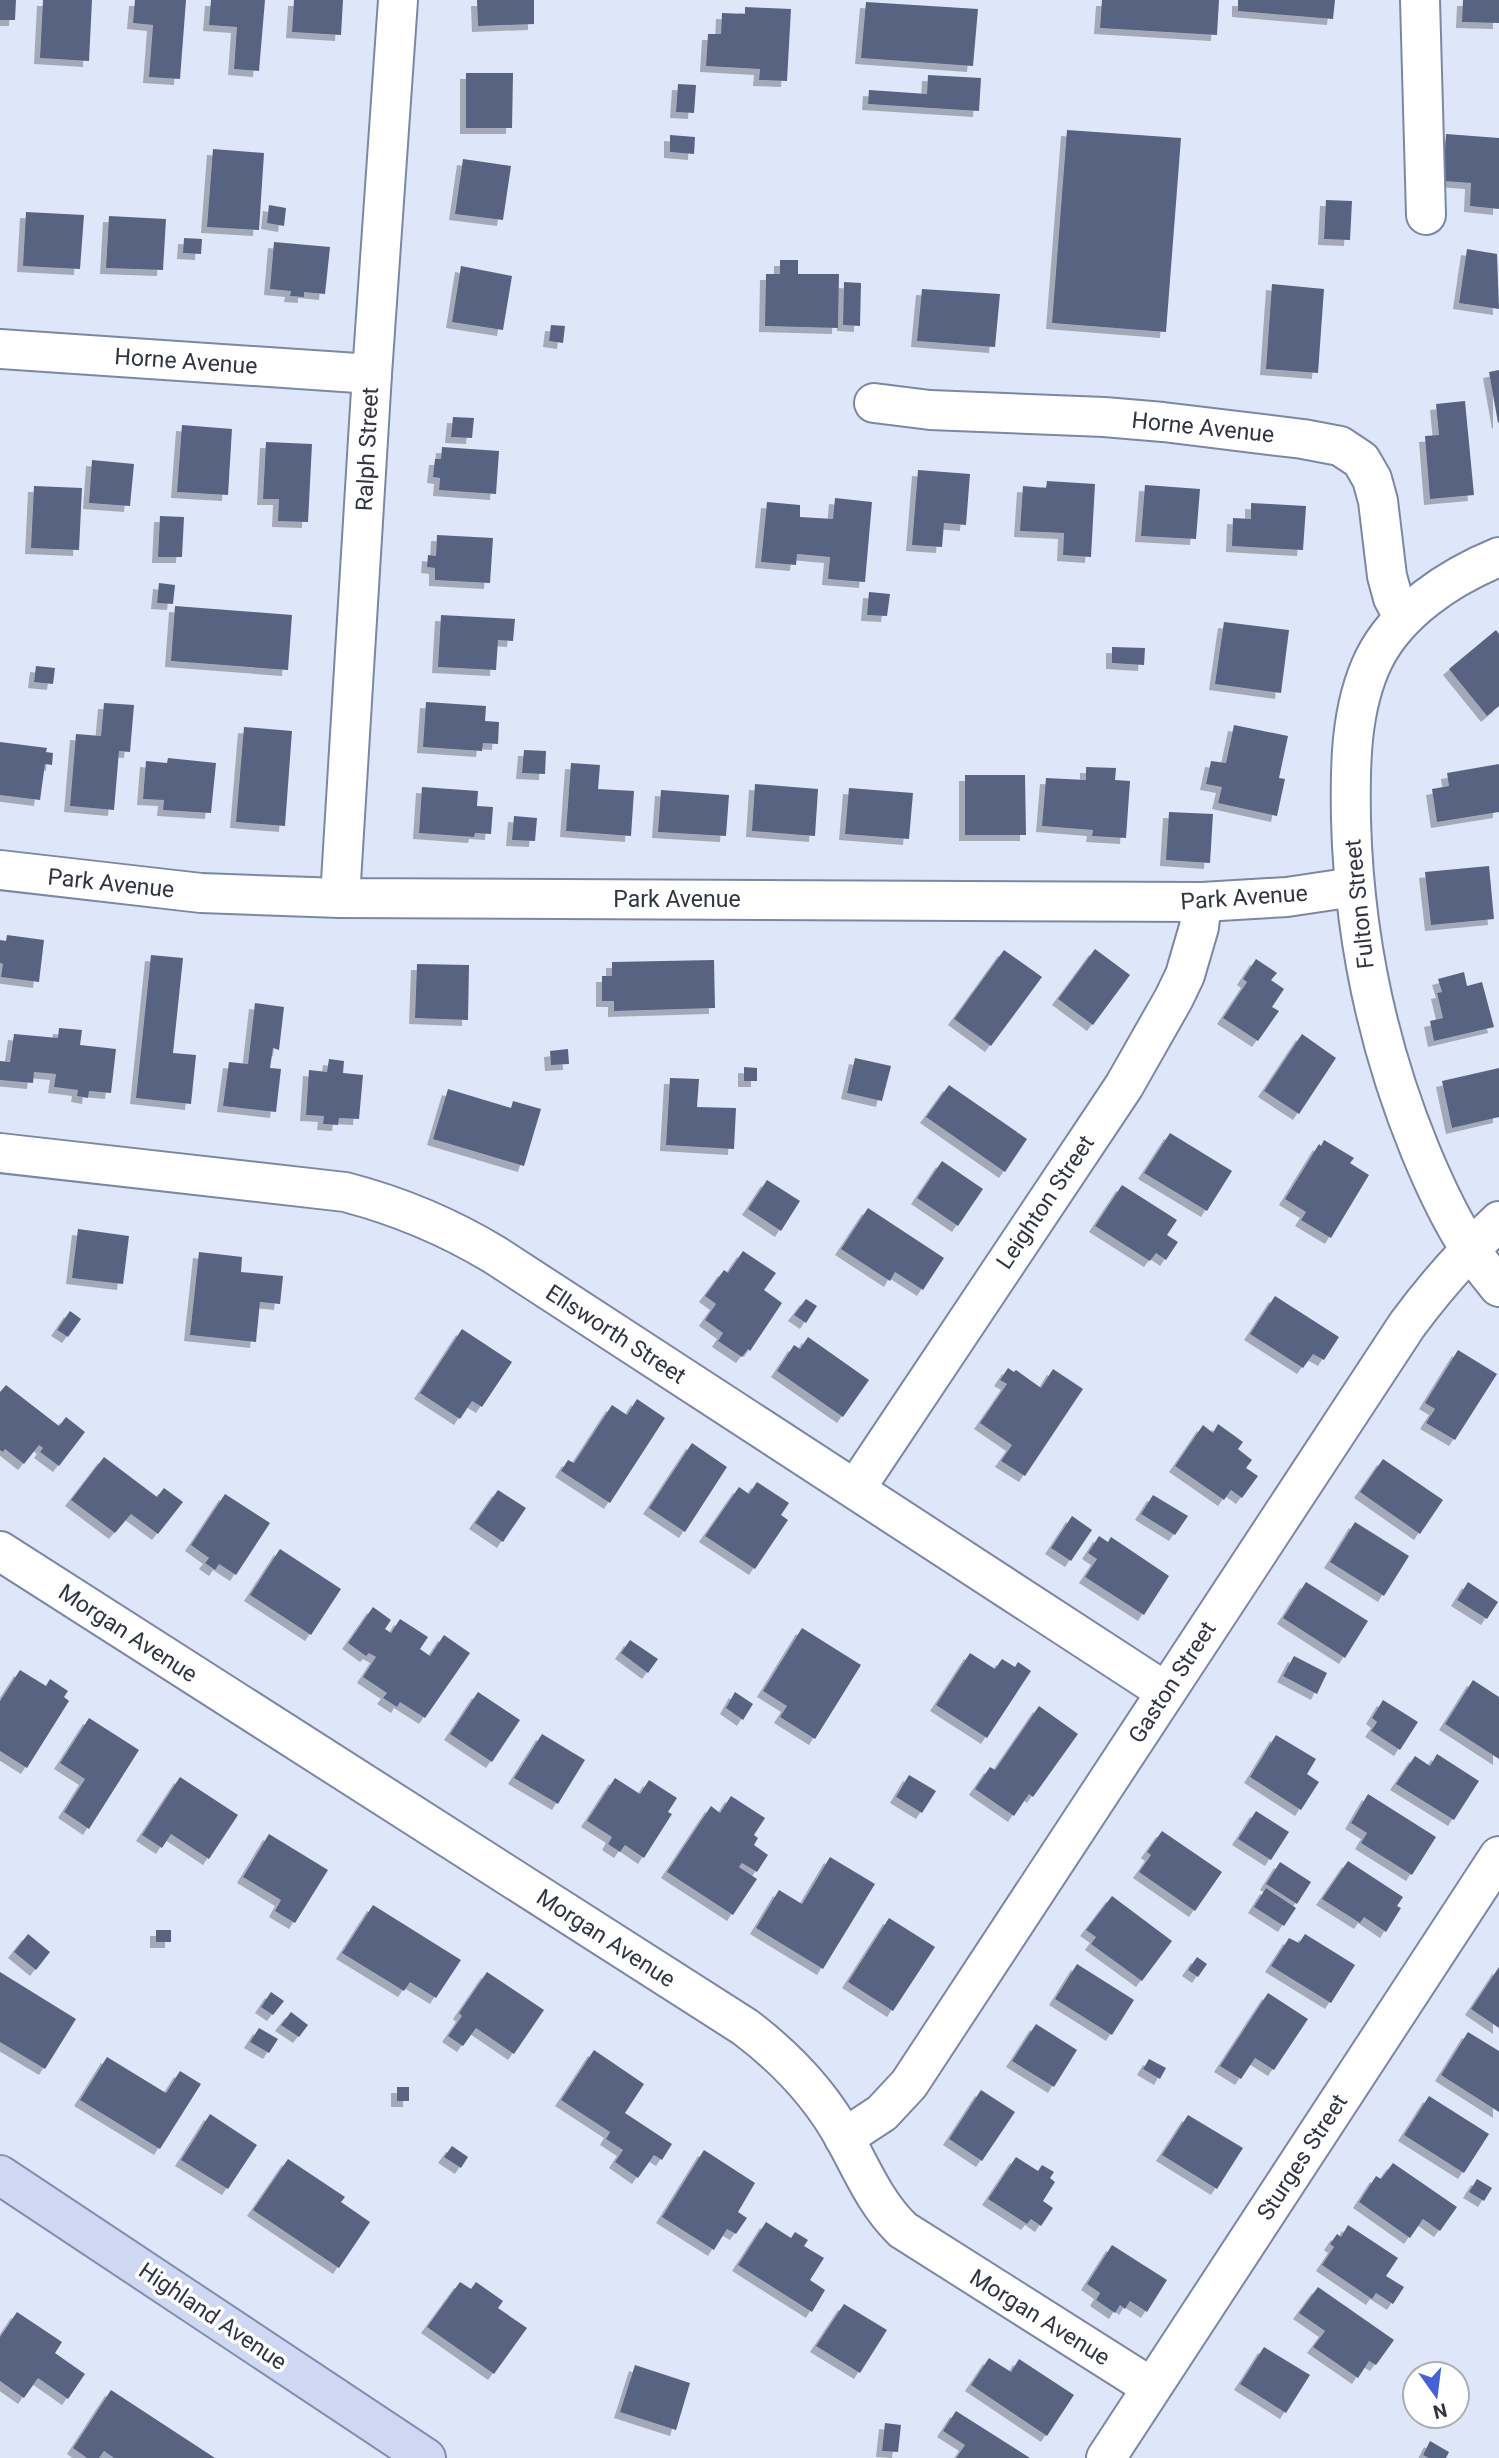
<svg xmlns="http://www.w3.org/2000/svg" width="1499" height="2458" font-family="Roboto,sans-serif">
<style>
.building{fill:#596381;filter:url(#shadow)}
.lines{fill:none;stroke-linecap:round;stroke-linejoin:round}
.minor-casing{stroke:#7c87a6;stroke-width:42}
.major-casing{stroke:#828eb0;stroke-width:42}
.minor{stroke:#fff;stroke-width:38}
.major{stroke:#ced8f3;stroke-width:38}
.labels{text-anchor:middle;stroke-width:7;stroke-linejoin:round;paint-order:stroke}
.street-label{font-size:23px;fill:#313543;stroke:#fff}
</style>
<defs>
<filter id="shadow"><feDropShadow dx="-6" dy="6" stdDeviation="0" flood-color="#0004"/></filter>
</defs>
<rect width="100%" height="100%" fill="#dee6fa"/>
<g class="building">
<polygon points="0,0 16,0 15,20 0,20"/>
<polygon points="43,0 92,0 89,61 40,58"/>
<polygon points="135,0 186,0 180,79 149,77 153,25 133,23"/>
<polygon points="211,0 265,0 259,71 234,69 237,27 209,25"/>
<polygon points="294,0 343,0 341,35 292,32"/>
<polygon points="477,0 534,0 534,24 478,26"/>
<polygon points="1102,0 1219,0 1217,35 1100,28"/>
<polygon points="1238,0 1335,0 1333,19 1238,11"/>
<polygon points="1463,0 1499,0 1499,23 1462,22"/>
<polygon points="866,2 978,9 973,66 861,58"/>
<polygon points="745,7 791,9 787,81 759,80 760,69 706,66 708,34 721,34 722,13 745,14"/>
<polygon points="466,73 513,73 512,128 466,128"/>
<polygon points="928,75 981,78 979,111 868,104 869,90 927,94"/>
<polygon points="678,84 696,85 694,113 676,112"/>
<polygon points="1067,130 1181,138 1166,332 1052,323"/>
<polygon points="1446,134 1499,138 1499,209 1470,206 1471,183 1443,181"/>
<polygon points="670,135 695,137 694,154 670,152"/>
<polygon points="213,149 264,153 259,230 207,227"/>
<polygon points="463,159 511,166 503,220 455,214"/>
<polygon points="1326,200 1352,201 1350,240 1324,239"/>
<polygon points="269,205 286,208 284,226 267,223"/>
<polygon points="26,212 84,215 80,269 23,266"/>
<polygon points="109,216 166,219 163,270 106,268"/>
<polygon points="184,238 202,239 201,254 183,253"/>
<polygon points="274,242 330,247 325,294 304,292 304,297 290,296 291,291 270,289"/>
<polygon points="1467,249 1497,254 1499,309 1459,303"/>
<polygon points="780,260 798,260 798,274 839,274 838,328 765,326 766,274 780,274"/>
<polygon points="461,266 512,276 503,330 452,322"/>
<polygon points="844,282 861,283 860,326 843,325"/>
<polygon points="1272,284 1324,289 1318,373 1266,369"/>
<polygon points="922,289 1000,294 995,347 917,341"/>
<polygon points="551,325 565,326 563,343 549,341"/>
<polygon points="1499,370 1499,422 1498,423 1489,372"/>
<polygon points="1465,401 1474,495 1430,499 1425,436 1439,435 1436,404"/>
<polygon points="453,417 474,418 472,438 451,437"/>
<polygon points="182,425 232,429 228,495 177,492"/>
<polygon points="266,442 312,444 308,522 278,521 279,499 263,499"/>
<polygon points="442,447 499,451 496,494 439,490 440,478 433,477 435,459 441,459"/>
<polygon points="92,460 134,464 130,506 89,503"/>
<polygon points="918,470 970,474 966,525 944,523 942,547 912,545"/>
<polygon points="1047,481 1095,484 1091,557 1063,555 1064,533 1020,531 1023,486 1046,488"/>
<polygon points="1145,485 1200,489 1196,539 1141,536"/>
<polygon points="34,486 82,488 79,550 31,548"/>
<polygon points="835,498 872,502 865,582 828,579 830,557 797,554 796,565 761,562 767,502 800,505 800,517 833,519"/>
<polygon points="1251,503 1306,506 1303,550 1232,546 1233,518 1251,519"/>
<polygon points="160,516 184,517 182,557 158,557"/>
<polygon points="437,535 493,538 490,583 435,580 435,568 427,567 428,555 436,556"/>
<polygon points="159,583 175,585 173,604 157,603"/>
<polygon points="869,592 890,594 887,616 867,615"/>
<polygon points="175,606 292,615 288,670 171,661"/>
<polygon points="441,615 515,619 513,641 498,640 496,670 438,667"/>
<polygon points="1224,622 1289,630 1281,693 1215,684"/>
<polygon points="1496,630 1499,634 1499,706 1487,716 1449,669"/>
<polygon points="1112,647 1145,648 1144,665 1112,663"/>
<polygon points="36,666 55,668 53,684 34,682"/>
<polygon points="426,702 486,706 485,721 499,722 498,744 483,743 482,751 423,747"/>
<polygon points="104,703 134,705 130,752 119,751 114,810 70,806 76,734 101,736"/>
<polygon points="1234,725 1288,736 1279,778 1285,779 1277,816 1218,803 1222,787 1206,784 1211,761 1226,763"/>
<polygon points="244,727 292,731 285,826 236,822"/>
<polygon points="0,742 47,748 46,752 53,753 52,765 45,764 40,800 0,795"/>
<polygon points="524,750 546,751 545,774 522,773"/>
<polygon points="168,758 216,763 211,813 163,810 164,800 143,799 146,761 167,763"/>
<polygon points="571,763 600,765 598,789 634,791 631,836 566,831"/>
<polygon points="1499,764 1499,812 1437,822 1432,789 1449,786 1447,773"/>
<polygon points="1086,767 1116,768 1115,780 1130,781 1126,838 1092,836 1093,830 1042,826 1046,778 1086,780"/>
<polygon points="965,775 1025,775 1026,835 965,835"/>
<polygon points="755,784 818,789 815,836 752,831"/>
<polygon points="422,787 478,791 477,806 493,807 491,834 475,833 474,837 419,833"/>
<polygon points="849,788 913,793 909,839 845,834"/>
<polygon points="661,790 729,795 726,836 658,832"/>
<polygon points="1169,812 1213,814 1210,863 1166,860"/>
<polygon points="514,816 537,818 535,841 512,840"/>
<polygon points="1489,866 1494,919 1431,925 1425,872"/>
<polygon points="7,935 44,940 39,982 1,977 3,964 0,963 0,940 6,941"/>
<polygon points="1095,949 1130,975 1093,1025 1058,999"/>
<polygon points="1004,950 1042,977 991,1046 954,1019"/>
<polygon points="151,955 183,958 173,1053 196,1055 191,1104 136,1098"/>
<polygon points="1256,959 1277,973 1271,980 1284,989 1272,1007 1279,1011 1258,1041 1223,1018 1247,982 1243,979"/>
<polygon points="714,960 715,1008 614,1011 614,1001 602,1001 602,976 612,976 612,962"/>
<polygon points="417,964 469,965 468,1020 415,1018"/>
<polygon points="1464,972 1467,986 1482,982 1494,1027 1434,1041 1430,1021 1443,1018 1437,993 1442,992 1438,979"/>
<polygon points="255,1003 284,1007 279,1050 273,1048 270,1068 281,1069 276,1112 223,1106 229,1062 248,1064"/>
<polygon points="59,1028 82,1030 80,1045 116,1049 111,1093 89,1091 88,1098 77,1096 78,1090 54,1087 56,1074 34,1072 33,1083 0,1080 0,1061 10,1062 14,1034 58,1038"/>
<polygon points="1302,1034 1336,1058 1299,1114 1264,1091"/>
<polygon points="568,1049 569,1064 551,1065 550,1051"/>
<polygon points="855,1058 891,1066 882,1101 847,1093"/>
<polygon points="329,1059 344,1061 343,1073 363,1075 359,1119 339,1118 338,1125 323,1124 324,1116 306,1115 309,1070 327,1072"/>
<polygon points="744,1067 757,1068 757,1081 744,1081"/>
<polygon points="1499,1068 1499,1117 1452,1128 1442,1081"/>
<polygon points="670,1078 699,1079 697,1107 736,1108 734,1149 666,1145"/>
<polygon points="949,1085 1027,1139 1005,1172 926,1117"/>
<polygon points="448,1089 511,1108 513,1101 541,1109 524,1166 433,1139"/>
<polygon points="1170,1133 1232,1171 1207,1211 1144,1173"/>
<polygon points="1324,1140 1354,1158 1350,1163 1369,1175 1331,1238 1301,1220 1306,1212 1285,1199 1319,1144 1321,1146"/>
<polygon points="942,1161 983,1189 958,1226 917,1198"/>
<polygon points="767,1180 800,1201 781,1231 748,1209"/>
<polygon points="1122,1185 1177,1220 1167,1235 1178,1242 1166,1260 1156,1253 1150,1261 1095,1226"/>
<polygon points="868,1208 944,1258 923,1290 895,1272 890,1281 841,1249"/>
<polygon points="78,1229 129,1236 123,1284 72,1278"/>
<polygon points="743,1251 776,1273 764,1290 782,1303 750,1351 748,1349 742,1357 718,1341 723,1333 705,1320 716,1304 705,1296 724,1270 728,1273"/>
<polygon points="199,1252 242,1257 241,1272 283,1276 280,1304 260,1302 256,1342 190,1335"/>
<polygon points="1275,1296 1339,1337 1324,1360 1313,1354 1303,1368 1250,1334"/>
<polygon points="806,1299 817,1306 806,1323 794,1315"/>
<polygon points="70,1311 81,1319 68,1337 57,1330"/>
<polygon points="462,1329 512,1362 482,1407 472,1401 460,1419 420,1393"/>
<polygon points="808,1337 869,1380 843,1417 777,1371 794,1345 800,1349"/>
<polygon points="1458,1350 1497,1374 1455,1440 1426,1423 1435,1409 1425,1403"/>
<polygon points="1008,1368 1014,1372 1016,1370 1041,1388 1053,1369 1083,1389 1025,1476 1001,1461 1012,1445 980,1423 1007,1384 1000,1380"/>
<polygon points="6,1385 59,1426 66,1417 85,1432 59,1466 40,1452 43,1448 39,1445 24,1464 5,1449 3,1452 0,1450 0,1392"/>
<polygon points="637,1399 665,1418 610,1503 561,1471 568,1460 574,1463 612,1405 627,1415"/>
<polygon points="1218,1424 1243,1442 1238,1449 1252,1460 1246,1468 1258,1476 1242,1498 1231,1490 1224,1500 1175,1466 1203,1425 1213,1433"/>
<polygon points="692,1443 727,1467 685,1532 649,1508"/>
<polygon points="104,1457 157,1497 164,1488 183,1502 158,1534 131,1514 115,1533 71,1500"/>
<polygon points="1383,1459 1443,1500 1420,1534 1360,1492"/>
<polygon points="757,1482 789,1503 781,1515 788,1520 755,1569 705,1536 739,1487 749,1494"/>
<polygon points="498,1490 526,1508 503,1542 475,1523"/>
<polygon points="225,1494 270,1523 236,1575 219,1564 215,1570 205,1563 209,1558 191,1545"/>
<polygon points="1153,1495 1188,1516 1175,1535 1141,1514"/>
<polygon points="1072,1516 1092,1530 1071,1561 1051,1548"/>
<polygon points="1355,1522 1409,1556 1384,1596 1330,1562"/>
<polygon points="1099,1536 1108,1542 1111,1537 1169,1576 1144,1615 1085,1577 1097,1559 1088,1553"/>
<polygon points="280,1549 341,1589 311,1635 250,1595"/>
<polygon points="1306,1582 1368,1621 1345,1658 1283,1618"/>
<polygon points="1468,1582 1498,1602 1487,1619 1457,1600"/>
<polygon points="373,1607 391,1620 385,1629 391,1633 400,1619 428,1637 420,1649 430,1656 444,1635 470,1653 425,1718 400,1702 397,1707 383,1698 387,1693 363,1677 376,1657 369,1653 366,1656 348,1643"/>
<polygon points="802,1628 861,1665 815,1739 780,1717 787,1706 763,1691"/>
<polygon points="630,1640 658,1659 648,1673 621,1653"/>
<polygon points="970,1653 995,1669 1002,1659 1015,1667 1018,1662 1031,1671 987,1738 936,1705"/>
<polygon points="1294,1656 1327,1673 1317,1694 1283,1676"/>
<polygon points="20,1670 46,1686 50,1679 68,1691 64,1697 69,1701 27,1768 0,1751 0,1701"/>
<polygon points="1473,1680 1499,1697 1499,1759 1445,1724"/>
<polygon points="478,1692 520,1720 492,1762 450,1734"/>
<polygon points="735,1692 753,1704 743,1720 726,1708"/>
<polygon points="1383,1700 1418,1722 1400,1750 1371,1731 1377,1722 1372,1718"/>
<polygon points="1039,1706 1078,1734 1033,1797 1029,1794 1014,1816 975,1789 990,1767 995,1770"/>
<polygon points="89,1718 139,1750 89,1829 64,1812 85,1779 60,1763"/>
<polygon points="542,1734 585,1760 558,1804 514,1778"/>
<polygon points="1276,1735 1316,1759 1307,1774 1319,1782 1301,1810 1250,1777"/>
<polygon points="1437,1754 1479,1781 1454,1820 1396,1784 1415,1756 1430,1766"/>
<polygon points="909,1775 936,1791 922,1813 896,1797"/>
<polygon points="180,1777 238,1815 209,1859 171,1834 162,1848 142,1835"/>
<polygon points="615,1778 640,1794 649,1780 677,1798 668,1812 672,1814 644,1858 625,1845 620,1852 608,1844 612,1837 587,1821"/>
<polygon points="1368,1794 1436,1837 1412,1875 1361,1843 1367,1833 1351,1823"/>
<polygon points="731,1796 765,1818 754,1835 758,1838 754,1845 768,1855 757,1872 742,1863 739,1867 757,1879 733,1915 667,1872 711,1806 720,1813"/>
<polygon points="1256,1811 1289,1832 1271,1860 1238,1839"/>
<polygon points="1162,1831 1222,1872 1195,1911 1139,1872 1151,1855 1147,1852"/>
<polygon points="269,1834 328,1870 295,1923 275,1911 281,1900 243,1877"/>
<polygon points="830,1857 875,1884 823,1969 756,1928 779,1890 802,1904"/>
<polygon points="1348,1861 1403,1897 1397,1906 1401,1908 1386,1932 1364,1917 1360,1923 1322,1899"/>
<polygon points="1280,1862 1311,1882 1297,1904 1266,1884"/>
<polygon points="1266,1888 1296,1908 1284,1926 1254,1907"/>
<polygon points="1112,1896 1172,1941 1142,1981 1091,1944 1096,1937 1086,1930"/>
<polygon points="373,1905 461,1960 436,1998 410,1982 404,1991 342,1953"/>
<polygon points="889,1918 935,1947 893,2011 848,1982"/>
<rect x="156" y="1930" width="15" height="12"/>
<polygon points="28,1934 50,1952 36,1970 14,1952"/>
<polygon points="1305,1934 1355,1965 1331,2003 1271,1966 1289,1938 1299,1943"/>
<polygon points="1197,1957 1207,1964 1198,1977 1188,1970"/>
<polygon points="1077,1964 1134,2000 1112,2035 1055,1999"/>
<polygon points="1499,1967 1499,2028 1471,2009"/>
<polygon points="0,1972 76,2019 45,2069 0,2042"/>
<polygon points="487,1972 544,2010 514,2054 476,2028 463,2046 448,2036 462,2016 459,2013"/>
<polygon points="271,1992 284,2001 273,2015 261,2007"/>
<polygon points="1268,1993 1308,2019 1274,2070 1255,2058 1241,2079 1220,2066"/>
<polygon points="291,2012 308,2025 299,2037 281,2025"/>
<polygon points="1036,2024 1077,2050 1054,2087 1012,2061"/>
<polygon points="259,2028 278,2039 269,2053 250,2042"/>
<polygon points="1468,2032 1499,2051 1499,2112 1441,2075"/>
<polygon points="594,2050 644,2084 625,2113 672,2144 662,2160 654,2155 638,2178 615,2162 623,2150 606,2139 610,2132 561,2100"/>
<polygon points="107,2057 166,2093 180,2071 201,2084 160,2149 80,2100"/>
<polygon points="1149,2059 1166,2068 1160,2079 1143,2069"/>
<rect x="397" y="2087" width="12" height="14"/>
<polygon points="981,2090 1015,2112 982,2161 949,2139"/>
<polygon points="1429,2096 1489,2134 1464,2173 1404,2135"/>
<polygon points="210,2114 257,2145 228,2189 181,2160"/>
<polygon points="1188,2115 1243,2148 1217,2189 1162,2155"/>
<polygon points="452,2146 468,2157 461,2168 444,2157"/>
<polygon points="704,2150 755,2183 738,2212 747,2218 736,2234 727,2229 714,2250 662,2217"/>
<polygon points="1016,2157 1038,2171 1042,2165 1054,2172 1050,2178 1055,2182 1043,2201 1053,2208 1041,2226 1031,2219 1027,2224 988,2199"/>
<polygon points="288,2159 345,2197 341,2202 370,2222 339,2268 253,2210"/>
<polygon points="1393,2163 1457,2207 1440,2231 1423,2219 1410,2238 1359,2202 1376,2176 1381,2179"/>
<polygon points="1477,2179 1492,2188 1484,2201 1469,2192"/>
<polygon points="766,2222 791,2238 795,2232 808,2240 804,2246 824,2258 810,2280 825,2290 812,2312 738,2265"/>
<polygon points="1348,2225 1398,2258 1386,2276 1404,2287 1393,2304 1376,2293 1372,2299 1322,2265 1334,2247 1330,2244 1337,2234 1341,2237"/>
<polygon points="1112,2245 1167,2280 1147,2312 1130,2301 1125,2309 1120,2305 1115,2313 1096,2300 1100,2293 1087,2284"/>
<polygon points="460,2282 471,2289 476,2282 503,2301 498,2308 527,2328 494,2374 427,2327"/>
<polygon points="1318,2287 1394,2340 1376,2365 1369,2361 1358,2378 1313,2347 1325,2331 1299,2313"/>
<polygon points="844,2304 887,2330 860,2373 816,2346"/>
<polygon points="17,2312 62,2342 55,2353 85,2374 68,2399 38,2378 24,2398 0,2381 0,2337"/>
<polygon points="1264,2347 1310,2375 1286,2413 1240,2384"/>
<polygon points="989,2358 1011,2372 1019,2359 1074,2395 1047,2436 971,2385"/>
<polygon points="635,2365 690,2383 676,2430 620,2412"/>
<polygon points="111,2390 215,2458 114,2458 104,2451 99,2458 87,2458 73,2448"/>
<polygon points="956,2411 1030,2458 956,2458 965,2445 943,2431"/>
<polygon points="885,2423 901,2425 898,2452 882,2451"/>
<polygon points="1430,2441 1449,2452 1446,2458 1429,2458 1423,2455"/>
</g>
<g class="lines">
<g class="minor-casing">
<g id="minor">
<polyline points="1420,0 1426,215"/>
<polyline points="0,349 372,374"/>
<polyline points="874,403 930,410 1104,417 1163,422 1303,439 1340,446 1361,460 1372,479 1378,501 1387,576 1393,598 1403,617"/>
<path d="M1499 557C1450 577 1398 611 1374 659 1350 708 1350 767 1351 820 1354 934 1377 1045 1420 1150 1434 1184 1450 1219 1470 1249 1479 1262 1489 1275 1499 1287"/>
<polyline points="0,870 201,893 340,898 1202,902 1287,897 1354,887"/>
<polyline points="340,898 372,374 398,0"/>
<path d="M0 1153 345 1192C399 1206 447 1226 495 1255L1166 1692"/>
<polyline points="856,1488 1124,1086 1174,998 1185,975 1199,927 1202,902"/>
<path d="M0 1551 745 2027C786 2058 820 2093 845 2139 863 2172 876 2204 903 2230L1151 2387"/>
<path d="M844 2138 882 2113 909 2084 1407 1325C1435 1287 1465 1253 1499 1221"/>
<polyline points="1106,2458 1499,1856"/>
</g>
</g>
<g class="major-casing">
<polyline id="major" points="0,2175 426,2458"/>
</g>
<use href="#minor" class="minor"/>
<use href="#major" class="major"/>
</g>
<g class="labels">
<g class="street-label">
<text transform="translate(186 361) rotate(4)" y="8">Horne Avenue</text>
<text transform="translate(1203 427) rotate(6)" y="8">Horne Avenue</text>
<text transform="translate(367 449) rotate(-87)" y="8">Ralph Street</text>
<text transform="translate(111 883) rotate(6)" y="8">Park Avenue</text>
<text transform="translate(1244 897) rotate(-4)" y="8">Park Avenue</text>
<text x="677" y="907">Park Avenue</text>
<text transform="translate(1359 904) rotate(-96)" y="8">Fulton Street</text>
<text transform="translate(1045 1202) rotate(-56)" y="8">Leighton Street</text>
<text transform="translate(616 1334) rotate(33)" y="8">Ellsworth Street</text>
<text transform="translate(128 1633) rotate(33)" y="8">Morgan Avenue</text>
<text transform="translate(1172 1682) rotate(-57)" y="8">Gaston Street</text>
<text transform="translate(606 1938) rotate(33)" y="8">Morgan Avenue</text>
<text transform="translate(1302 2157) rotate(-57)" y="8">Sturges Street</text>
<text transform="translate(213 2316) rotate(34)" y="8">Highland Avenue</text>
<text transform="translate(1040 2317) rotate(32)" y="8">Morgan Avenue</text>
</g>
</g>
<g transform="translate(1436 2395) rotate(166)"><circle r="33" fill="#ffffff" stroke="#adaeb4" stroke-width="2"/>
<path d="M0-5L12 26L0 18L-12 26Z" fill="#4661d5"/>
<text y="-10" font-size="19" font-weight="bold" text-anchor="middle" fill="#313543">N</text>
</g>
</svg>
